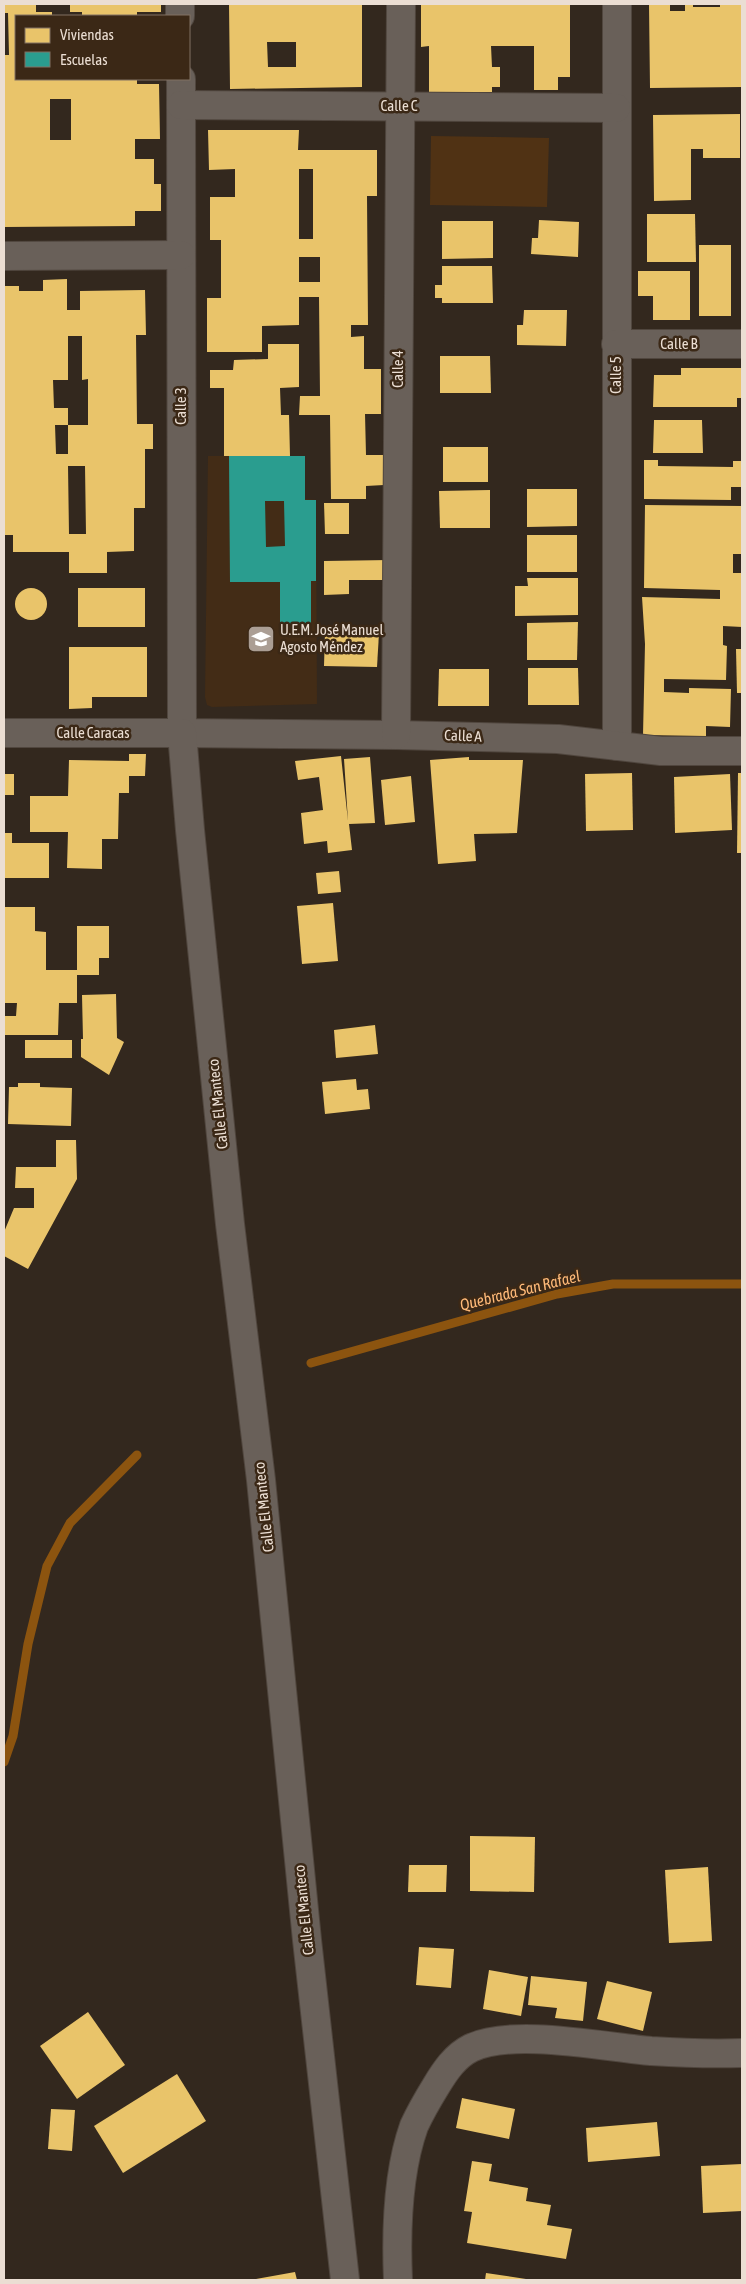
<svg xmlns="http://www.w3.org/2000/svg" width="746" height="2284" font-family="'Asap Condensed',sans-serif">
<style>
.built{fill:#432c16}
.green{fill:#503214}
.homes{fill:#e9c46a;fill-rule:evenodd}
.schools{fill:#2a9d8f;fill-rule:evenodd}
.lines{fill:none;stroke-linecap:round;stroke-linejoin:round}
.stream{stroke:#8c540f;stroke-width:9}
.street-casing{stroke:#50463e;stroke-width:30}
.secondary-casing{stroke:#50463e;stroke-width:30}
.street{stroke:#696059;stroke-width:28}
.secondary{stroke:#696059;stroke-width:28}
.labels{text-anchor:middle;stroke-width:5;stroke-linejoin:round;paint-order:stroke}
.street-label{font-size:15px;fill:#ebded3;stroke:#3b2816}
.poi-label{font-size:15px;fill:#ebded3;stroke:#3b2816;text-anchor:start}
.water-label{font-size:16px;font-style:italic;fill:#ffba79;stroke:#3b2816}
</style>
<rect width="100%" height="100%" fill="#33281e"/>
<polygon class="built" points="208,456 305,456 305,499 316,500 317,704 212,707 207,705 205,697"/>
<polygon class="green" points="431,136 549,138 547,207 430,205"/>
<g class="homes">
<path d="M4 4H36V12H52V16H16V79H137V84H159L160 139H135V159H154V184H161V211H135V226L5 227 4 55H9L8 13H4ZM50 99H71V140H50Z"/>
<polygon points="70,4 161,4 161,12 137,12 137,16 82,16 82,12 70,12"/>
<path d="M229 4H362V87L230 89ZM267 42H296V67H268Z"/>
<polygon points="421,4 570,4 570,77 558,77 558,90 534,90 534,46 491,46 492,67 500,67 500,87 492,87 492,92 429,93 429,46 421,47"/>
<polygon points="649,4 670,4 670,11 685,11 685,4 693,4 693,7 720,7 720,4 742,4 742,87 650,88"/>
<polygon points="740,114 740,158 703,158 703,149 691,149 691,200 654,201 653,115"/>
<path d="M208 130H299L298 150H377V196H367L368 325H351V337L364 336V369H381V414H365L366 455H383L384 485 366 486V499H331L330 415H299L300 396H320L319 297H299V325L262 326V352H207V298H221V240H210V197H235V169L209 170ZM299 169H313V239H299ZM299 257H320V282H299Z"/>
<polygon points="647,214 695,214 696,262 647,262"/>
<polygon points="539,220 579,222 578,257 531,254 532,238 538,238"/>
<polygon points="442,221 493,221 493,258 442,259"/>
<rect x="699" y="245" width="32" height="71"/>
<polygon points="442,266 492,266 493,303 442,303 442,298 435,298 435,285 442,285"/>
<polygon points="638,271 690,271 690,320 653,320 653,296 638,296"/>
<path d="M67 279V310H80V291L145 290 146 335H136L137 424H153V449H145V508H134V551L107 552V573H69V552H13V535H4V286H19V291H43V280ZM68 336H82V380L88 379V425H68V454H56L55 425H68V408H54L53 380H68ZM68 466H85L86 534H69Z"/>
<polygon points="524,310 567,310 566,346 517,345 517,325 523,325"/>
<polygon points="268,344 299,344 299,387 280,388 281,415 289,415 290,456 224,456 224,388 210,388 210,370 233,370 234,360 268,359"/>
<polygon points="440,356 490,356 491,393 440,393"/>
<polygon points="681,368 742,368 742,398 737,398 737,407 653,407 654,375 681,375"/>
<polygon points="654,420 702,420 703,453 653,453"/>
<rect x="443" y="447" width="45" height="35"/>
<polygon points="644,460 658,460 658,466 733,467 733,461 742,461 742,487 731,487 731,500 644,499"/>
<polygon points="527,489 577,489 577,526 527,527"/>
<polygon points="490,490 490,528 440,528 439,491"/>
<polygon points="324,503 349,503 349,534 325,534"/>
<polygon points="645,505 742,506 742,554 733,554 733,573 742,573 742,627 723,626 723,645 727,646 726,680 664,679 664,692 689,693 689,688 731,689 730,727 706,726 706,736 643,735 645,644 642,597 720,599 720,590 644,588"/>
<rect x="527" y="535" width="50" height="37"/>
<polygon points="390,560 390,580 349,580 349,594 324,595 324,561"/>
<polygon points="527,578 578,578 578,615 515,616 515,586 528,586"/>
<rect x="78" y="588" width="67" height="39"/>
<circle cx="31" cy="604" r="16"/>
<polygon points="578,622 577,660 527,660 527,623"/>
<polygon points="325,632 379,633 377,667 324,666"/>
<polygon points="69,647 147,647 147,697 92,697 92,708 69,709"/>
<polygon points="736,649 742,649 742,693 737,693"/>
<polygon points="528,668 578,668 579,705 528,705"/>
<polygon points="439,669 489,669 489,706 438,706"/>
<polygon points="129,754 146,754 145,776 129,776 129,793 119,793 118,839 102,839 102,869 67,868 68,832 30,832 30,796 68,796 69,760 129,761"/>
<polygon points="341,756 348,821 344,759 370,757 375,823 349,824 352,850 328,853 327,841 304,844 301,813 323,810 319,777 298,780 295,761"/>
<polygon points="469,757 469,760 523,760 517,833 474,834 476,861 438,864 430,760"/>
<polygon points="632,773 633,830 586,831 585,774"/>
<polygon points="738,773 742,773 742,853 737,853"/>
<rect x="4" y="774" width="10" height="21"/>
<polygon points="730,774 732,830 675,833 674,777"/>
<polygon points="411,776 415,822 385,825 381,780"/>
<polygon points="4,833 12,833 12,843 49,843 49,878 4,878"/>
<polygon points="339,871 341,892 318,894 316,873"/>
<polygon points="333,903 338,961 302,964 297,906"/>
<polygon points="4,907 35,907 35,931 46,932 46,970 77,970 77,926 109,926 109,958 99,958 99,975 77,975 77,1003 59,1003 58,1035 4,1035 4,1016 16,1016 17,1003 4,1003"/>
<polygon points="116,994 117,1038 124,1042 109,1075 81,1057 81,1039 83,1039 82,995"/>
<polygon points="375,1025 378,1054 336,1058 334,1030"/>
<rect x="25" y="1040" width="47" height="18"/>
<polygon points="356,1079 357,1090 368,1089 370,1109 325,1114 322,1082"/>
<polygon points="18,1083 40,1083 40,1087 72,1088 71,1126 8,1124 9,1087 18,1087"/>
<polygon points="56,1140 76,1140 77,1179 28,1269 4,1256 4,1232 14,1208 34,1208 34,1188 15,1188 16,1167 56,1167"/>
<polygon points="470,1836 535,1837 534,1892 470,1891"/>
<polygon points="409,1865 447,1865 446,1892 408,1892"/>
<polygon points="708,1867 712,1941 669,1943 665,1870"/>
<polygon points="419,1947 454,1949 451,1988 416,1985"/>
<polygon points="489,1970 528,1977 521,2016 483,2009"/>
<polygon points="531,1976 587,1982 583,2021 555,2018 557,2008 528,2005"/>
<polygon points="607,1981 652,1992 643,2031 597,2019"/>
<polygon points="88,2012 125,2065 77,2099 40,2046"/>
<polygon points="177,2074 206,2121 123,2173 94,2126"/>
<polygon points="462,2098 515,2109 509,2139 456,2128"/>
<polygon points="51,2109 75,2110 72,2151 48,2149"/>
<polygon points="657,2122 660,2156 588,2162 586,2128"/>
<polygon points="472,2161 492,2164 489,2181 528,2188 526,2201 551,2205 547,2225 572,2229 566,2259 467,2243 472,2212 464,2211"/>
<polygon points="742,2164 742,2211 703,2213 701,2166"/>
<polygon points="295,2272 297,2280 256,2280 256,2279"/>
<polygon points="486,2273 526,2279 526,2280 485,2280"/>
</g>
<path class="schools" d="M229 456H305V500H316V581H311V625H280V582H230ZM265 501H284L285 546 266 547Z"/>
<g class="lines">
<g class="stream">
<polyline points="311,1363 557,1294 613,1284 742,1284"/>
<polyline points="4,1762 13,1736 28,1644 47,1566 70,1523 137,1455"/>
</g>
<g class="street-casing">
<g id="street">
<polyline points="180,4 180,16"/>
<polyline points="617,4 617,746"/>
<polyline points="181,79 182,733 396,735 558,739 661,751 742,751"/>
<polyline points="181,105 616,108"/>
<polyline points="4,256 181,255"/>
<polyline points="616,344 742,344"/>
<polyline points="396,735 401,4"/>
<path d="M398 2280C396 2233 398 2171 414 2126 420 2113 428 2099 436 2086 445 2071 455 2056 471 2048 512 2028 605 2047 651 2051 682 2053 712 2054 742 2053"/>
</g>
</g>
<g class="secondary-casing">
<polyline id="secondary" points="4,733 182,733 190,830 230,1224 261,1480 307,1940 345,2280"/>
</g>
<use href="#street" class="street"/>
<use href="#secondary" class="secondary"/>
</g>
<defs>
<g id="school-square" transform="scale(1.4375)"><rect x="-9" y="-9" width="18" height="18" rx="4" fill="#ab9e94" stroke="#3b2816"/><path d="M0-5L7-2L0 1L-7-2ZM-4 1L0 2.5L4 1V4Q0 6-4 4Z" fill="#fff"/></g>
</defs>
<g fill-rule="evenodd">
<use href="#school-square" x="261" y="639"/>
</g>
<g class="labels">
<g class="street-label">
<text x="399" y="111">Calle C</text>
<text x="679" y="349">Calle B</text>
<text transform="translate(398 369) rotate(-90)" y="5">Calle 4</text>
<text transform="translate(616 375) rotate(-90)" y="5">Calle 5</text>
<text transform="translate(181 406) rotate(-90)" y="5">Calle 3</text>
<text x="93" y="738">Calle Caracas</text>
<text transform="translate(463 736) rotate(2)" y="5">Calle A</text>
<text transform="translate(218 1104) rotate(-96)" y="5">Calle El Manteco</text>
<text transform="translate(264 1507) rotate(-96)" y="5">Calle El Manteco</text>
<text transform="translate(304 1910) rotate(-96)" y="5">Calle El Manteco</text>
</g>
<g class="poi-label">
<text x="280" y="635">U.E.M. José Manuel<tspan x="280" dy="17">Agosto Méndez</tspan></text>
</g>
<g class="water-label">
<text transform="translate(520 1290) rotate(-14)" y="6">Quebrada San Rafael</text>
</g>
</g>
<rect width="746" height="2284" fill="none" stroke="#ebded3" stroke-width="10"/>
<rect x="15" y="15" width="175" height="65" fill="#3b2816" stroke="#817162"/>
<rect x="25" y="28" width="25" height="15" fill="#e9c46a" stroke="#817162"/>
<text x="60" y="40" font-size="15" fill="#ebded3">Viviendas</text>
<rect x="25" y="52" width="25" height="15" fill="#2a9d8f" stroke="#817162"/>
<text x="60" y="65" font-size="15" fill="#ebded3">Escuelas</text>
</svg>
